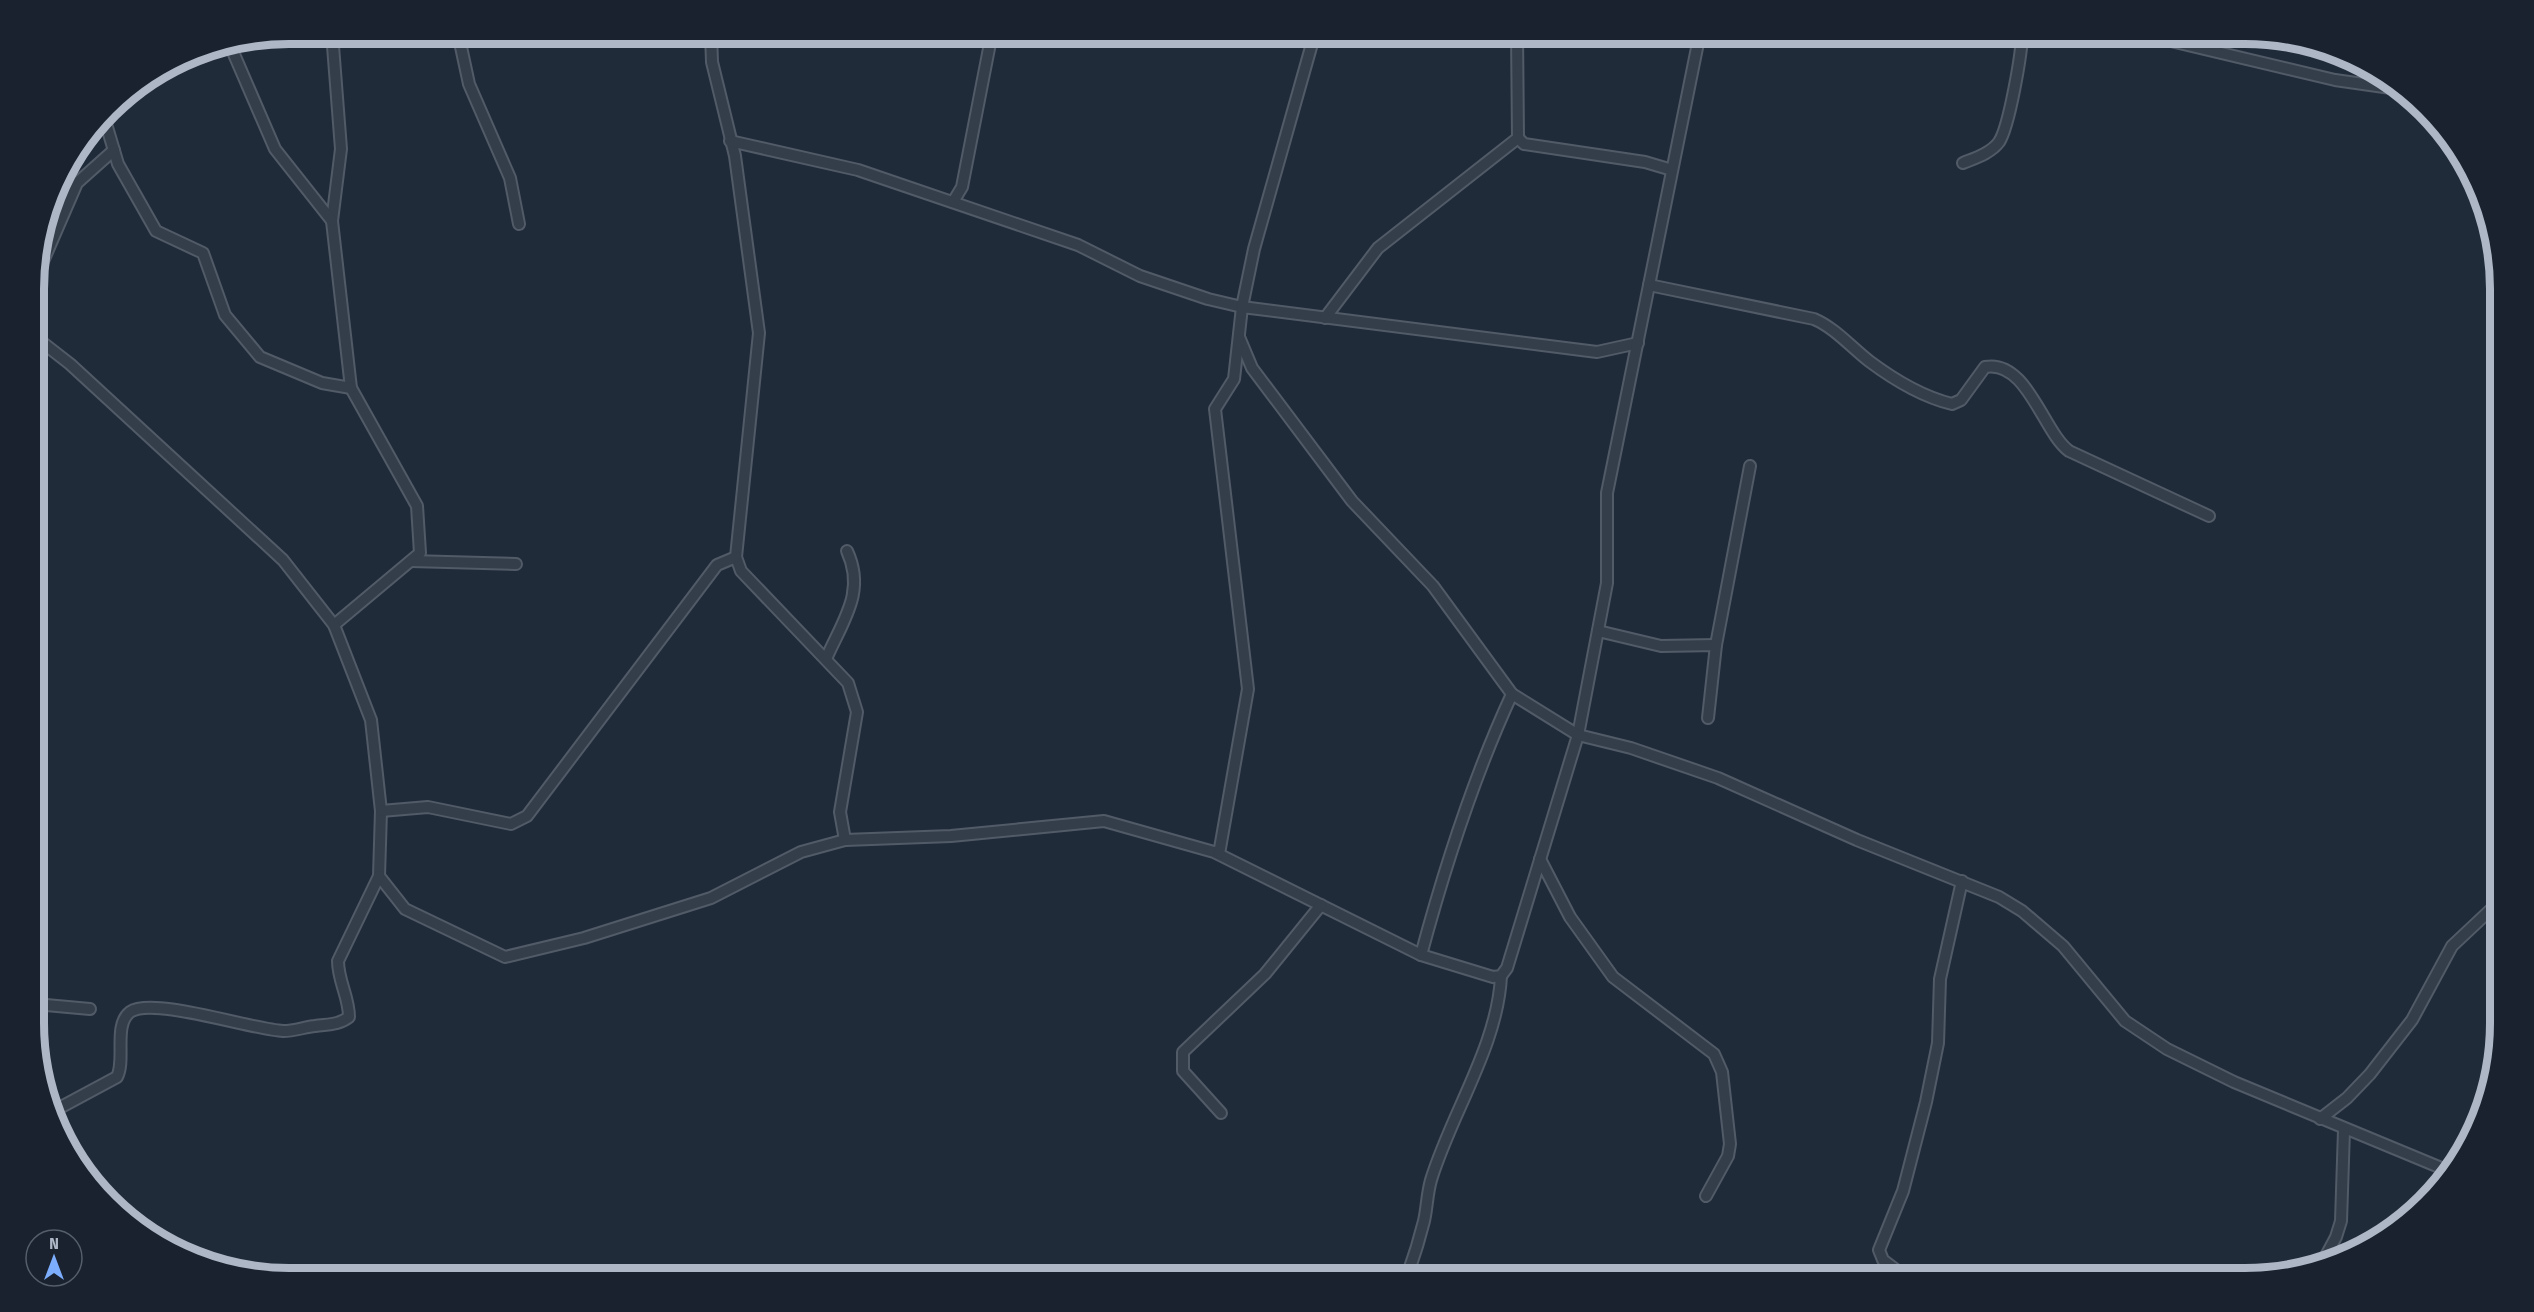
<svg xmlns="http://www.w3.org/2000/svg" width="2534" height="1312" font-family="'Fira Sans Condensed',sans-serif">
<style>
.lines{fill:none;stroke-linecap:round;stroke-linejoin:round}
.street-casing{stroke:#515a67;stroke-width:14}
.street{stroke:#343d4a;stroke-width:10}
.rim{fill:none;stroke:#aeb7c6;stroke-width:8}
</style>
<rect width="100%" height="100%" fill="#202b3a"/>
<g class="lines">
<g class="street-casing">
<g id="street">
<polyline points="332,33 341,149 332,221 351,388 417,506 420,553 334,625"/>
<polyline points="458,33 469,84 510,178 519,224"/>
<polyline points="711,33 712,62 735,156 759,333 736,557 741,571 848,683 857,712 840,812 845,840"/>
<polyline points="2137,33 2335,80 2405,90"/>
<polyline points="230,45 275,149 332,221"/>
<polyline points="104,117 118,164 156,231 203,253 225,315 260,357 322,383 351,388"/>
<polyline points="1518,138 1524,144 1645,162 1672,170"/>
<polyline points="730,141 858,170 1078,245 1140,276 1208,299 1242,307 1597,352 1638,343"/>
<path d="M1963 163C1975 158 1991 153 1999 142 2009 127 2022 53 2022 33"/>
<polyline points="953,202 962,187 992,33"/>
<polyline points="34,282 77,183 114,150"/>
<path d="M1649 285 1814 319C1835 328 1851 347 1869 361 1893 379 1923 397 1952 404L1961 400 1985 367C2027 359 2043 432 2069 451L2209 516"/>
<polyline points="1325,318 1378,248 1518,138 1517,33"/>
<polyline points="34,336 70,364 283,560 334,625 371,720 381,811 379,876 405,909 505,957 584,938 711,898 801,852 845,840 951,836 1104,821 1214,852 1421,955 1493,977 1501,976 1507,968 1578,735 1607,583 1607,493 1700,33"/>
<polyline points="1239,337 1252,368 1352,501 1433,586 1512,694 1578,735 1631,748 1718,778 1857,840 1999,897 2022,911 2063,946 2125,1021 2167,1049 2234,1082 2451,1172"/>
<polyline points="411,561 516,564"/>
<polyline points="1598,631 1661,646 1716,645 1708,718"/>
<polyline points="1716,645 1750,466"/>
<path d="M826 659C843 620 866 592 847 551"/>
<polyline points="381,811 428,807 511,824 527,816 717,565 736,557"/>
<polyline points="1219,854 1248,689 1215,409 1234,379 1242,307 1254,249 1315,33"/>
<polyline points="1540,859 1570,917 1613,977 1714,1054 1722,1072 1730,1144 1728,1156 1706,1196"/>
<path d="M1421 955C1445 866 1473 778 1512 694"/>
<polyline points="35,1004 90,1009"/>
<path d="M50 1113 117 1077C126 1060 113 1025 130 1012 153 996 253 1030 283 1031 294 1031 305 1027 315 1026 328 1024 339 1025 349 1017 349 997 338 981 338 961L379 876"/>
<polyline points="1221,1113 1183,1071 1183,1052 1265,974 1321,905"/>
<polyline points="2320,1119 2347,1098 2370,1074 2412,1020 2452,946 2501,900"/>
<polyline points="2320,1267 2336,1237 2341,1221 2344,1130"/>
<path d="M1406 1279C1413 1260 1419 1241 1424 1221 1427 1208 1427 1194 1431 1180 1451 1114 1498 1045 1501 976"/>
<polyline points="1908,1279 1883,1260 1879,1250 1903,1191 1926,1102 1938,1043 1940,979 1962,881"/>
</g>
</g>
<use href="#street" class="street"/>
</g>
<path d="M0 0H2534V1312H0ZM289 44H2245A245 245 0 0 1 2490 289V1023A245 245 0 0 1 2245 1268H289A245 245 0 0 1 44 1023V289A245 245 0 0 1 289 44Z" fill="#19222e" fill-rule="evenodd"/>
<path class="rim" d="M289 44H2245A245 245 0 0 1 2490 289V1023A245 245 0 0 1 2245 1268H289A245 245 0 0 1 44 1023V289A245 245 0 0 1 289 44Z"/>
<g transform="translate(54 1258)"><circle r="28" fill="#19222e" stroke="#555e6b" stroke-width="1.5"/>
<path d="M0-4.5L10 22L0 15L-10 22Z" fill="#7dadfd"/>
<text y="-9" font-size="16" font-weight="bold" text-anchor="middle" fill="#aeb7c6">N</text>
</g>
</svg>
